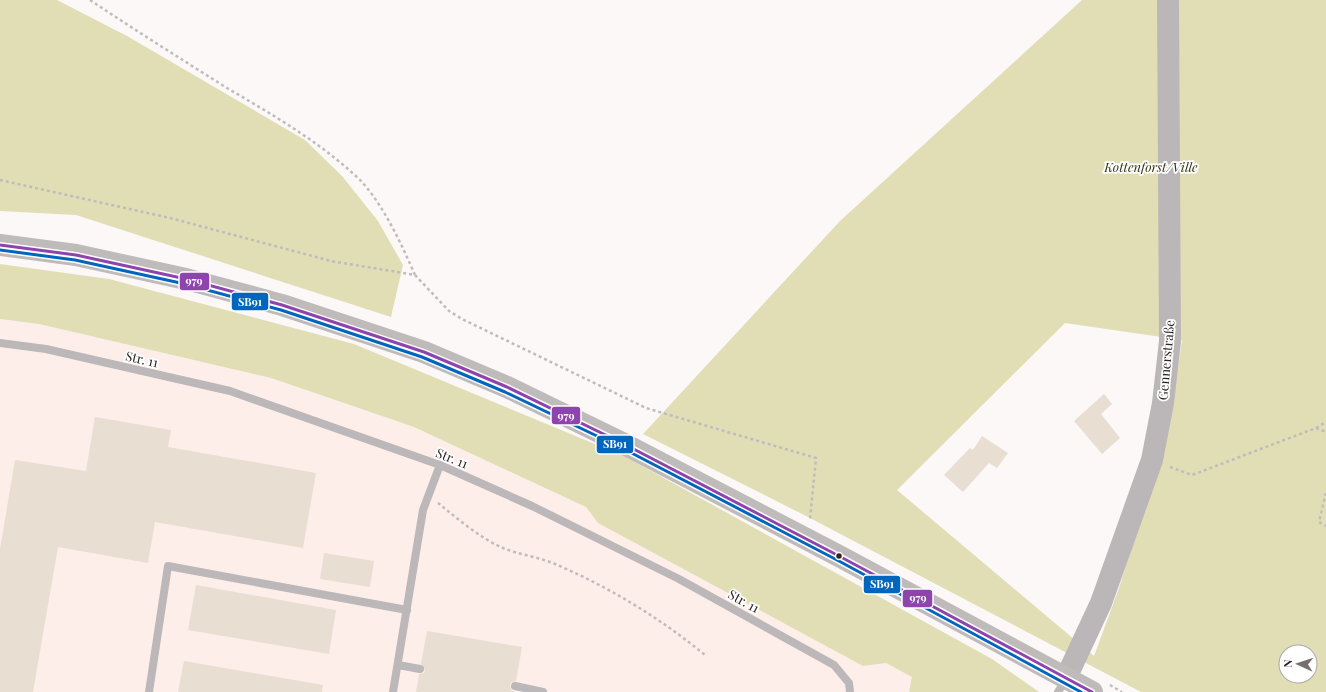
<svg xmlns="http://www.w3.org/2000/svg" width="1326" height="692" font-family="'Playfair Display',serif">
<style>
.built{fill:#fdeee9}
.forest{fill:#e1deb6;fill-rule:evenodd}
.building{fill:#e8ded2}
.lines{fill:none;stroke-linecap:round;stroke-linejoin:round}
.path{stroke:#bfbcbc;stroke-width:2.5;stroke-dasharray:3 3;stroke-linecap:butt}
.lane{stroke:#bcb8b9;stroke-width:8}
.secondary{stroke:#bbb7b8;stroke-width:22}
.primary{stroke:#bfbbbb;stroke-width:22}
.bus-1-casing{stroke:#fff;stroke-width:6}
.bus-2-casing{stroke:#fff;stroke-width:6}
.bus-1{stroke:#8e44ad;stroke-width:3}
.bus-2{stroke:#0065bd;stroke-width:3}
.bus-dot{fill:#2d2522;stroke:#fff;stroke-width:1.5}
.labels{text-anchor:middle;stroke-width:3.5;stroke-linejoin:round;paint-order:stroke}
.park-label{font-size:13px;font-style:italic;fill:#333212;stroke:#fff}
.street-label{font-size:13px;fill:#2d2522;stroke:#fff}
.line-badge{stroke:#fff;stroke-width:1.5}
.badge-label{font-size:11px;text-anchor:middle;font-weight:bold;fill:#fff}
</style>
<rect width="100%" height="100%" fill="#fbf8f7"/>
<polygon class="built" points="0,319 39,324 271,378 414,427 586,507 598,523 863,666 886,663 913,677 909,692 0,692"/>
<g class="forest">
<polygon points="0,0 57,0 127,36 305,140 342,176 378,221 403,265 391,317 76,215 0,211"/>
<path d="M1082 0H1326V692H1141L808 517 643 434 840 221ZM1065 323 1182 340 1168 433 1119 588 1094 656 897 490ZM1286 652H1310V676H1286Z"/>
<polygon points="0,264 109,279 354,344 624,456 992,659 1039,692 909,692 912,677 886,663 863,666 598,523 586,507 414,427 271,378 39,324 0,319"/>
</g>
<g class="building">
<polygon points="1104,394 1112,404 1101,414 1120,438 1102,454 1074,421"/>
<polygon points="95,417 171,430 168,447 316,473 303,548 155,522 148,563 58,547 33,692 0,692 0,549 15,460 86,471"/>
<polygon points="982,436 1008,453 997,468 989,463 963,492 944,475 970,448 973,450"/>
<polygon points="324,553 374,561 370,587 320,579"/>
<polygon points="196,585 336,610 329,654 188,630"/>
<polygon points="427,631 522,647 516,681 511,682 510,685 511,690 514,692 416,692 419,674 424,673 425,670 421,664"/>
<polygon points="184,661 323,685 322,692 178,692"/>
</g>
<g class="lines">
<g class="path">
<path d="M90 0C135 30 181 59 227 88 273 115 320 142 359 179 382 202 402 245 415 275"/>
<polyline points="0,180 170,218 331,261 415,275 449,311 462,319 646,408 816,458 810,519"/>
<polyline points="1316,428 1326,432"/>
<polyline points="1170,467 1192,475 1316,428 1326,422"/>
<polyline points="1326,493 1319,522 1326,526"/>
<path d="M438 503C458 519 480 538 503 548 520 555 539 557 555 564 609 587 660 618 705 655"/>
<polyline points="1110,685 1122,692"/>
</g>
<g class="lane">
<polyline points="0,343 46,349 230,391 440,465 532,506 679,579 834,665 849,683 850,692"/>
<polyline points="398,665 420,669"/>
<polyline points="515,686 543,692"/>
<polyline points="149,692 168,566 407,610"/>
<polyline points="393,692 423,510 440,465"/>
<polyline points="1058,692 1066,679"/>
</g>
<polyline class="secondary" points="1066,678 1101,603 1152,460 1163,403 1170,341 1168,0"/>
<polyline class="primary" points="0,245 76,255 186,279 282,305 424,352 507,387 624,444 839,556 1092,692"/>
<g class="bus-1-casing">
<polyline id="bus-1" points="0,245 76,255 186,279 282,305 424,352 507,387 624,444 839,556 1092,692"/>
</g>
<g class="bus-2-casing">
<polyline id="bus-2" points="0,250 75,260 185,284 281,310 422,357 505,392 622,448 837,560 1081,692"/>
</g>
<use href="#bus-1" class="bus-1"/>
<use href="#bus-2" class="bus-2"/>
</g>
<circle class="bus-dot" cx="839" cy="556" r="3.5"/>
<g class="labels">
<g class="park-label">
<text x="1151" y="172">Kottenforst/Ville</text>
</g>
<g class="street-label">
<text transform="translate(142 359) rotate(13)" y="5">Str. 11</text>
<text transform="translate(1166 360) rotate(-85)" y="5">Gennerstraße</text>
<text transform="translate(452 458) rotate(22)" y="5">Str. 11</text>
<text transform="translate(744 601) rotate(29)" y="5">Str. 11</text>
</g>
</g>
<g class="line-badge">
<rect x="179" y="272" width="31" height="19" rx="4" fill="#8e44ad"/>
<rect x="231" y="292" width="38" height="19" rx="4" fill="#0065bd"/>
<rect x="551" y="406" width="30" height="19" rx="4" fill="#8e44ad"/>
<rect x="596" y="435" width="38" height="19" rx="4" fill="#0065bd"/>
<rect x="863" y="575" width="38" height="19" rx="4" fill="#0065bd"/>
<rect x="902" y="589" width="31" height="19" rx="4" fill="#8e44ad"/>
</g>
<g class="badge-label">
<text x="194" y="285">979</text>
<text x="250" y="306">SB91</text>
<text x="566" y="420">979</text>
<text x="615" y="448">SB91</text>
<text x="882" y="588">SB91</text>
<text x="918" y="602">979</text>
</g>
<g transform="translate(1298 664) rotate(273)"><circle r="19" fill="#ffffff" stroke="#aba8a7"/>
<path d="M0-3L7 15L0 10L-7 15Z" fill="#756f6d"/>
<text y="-6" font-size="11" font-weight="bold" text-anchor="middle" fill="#2d2522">N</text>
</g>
</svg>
